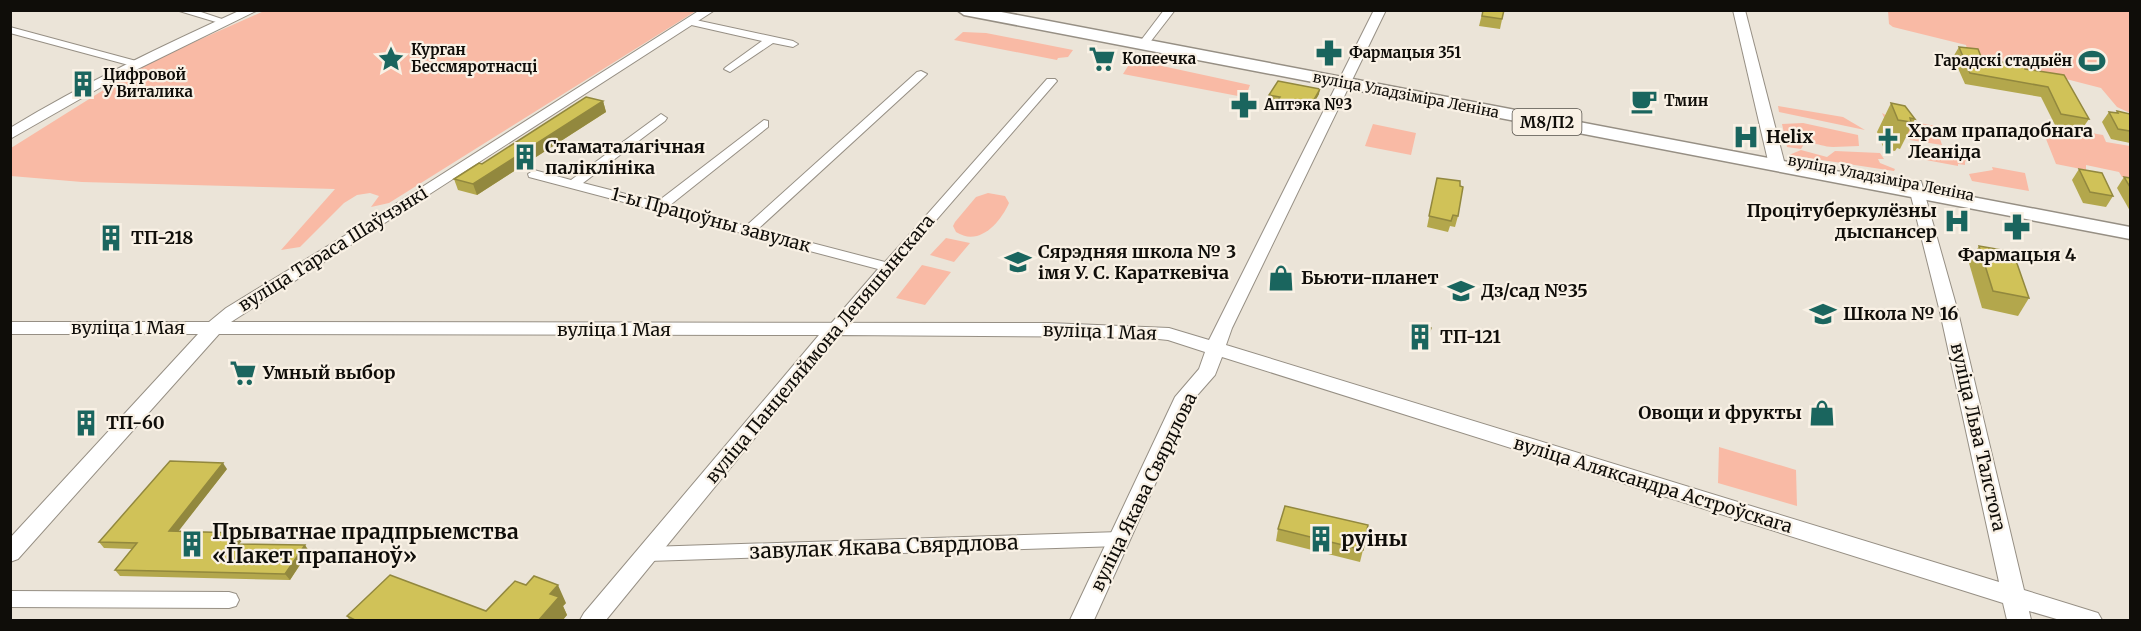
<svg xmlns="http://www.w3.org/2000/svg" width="2141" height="631" font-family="Merriweather,serif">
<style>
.green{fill:#f9baa5}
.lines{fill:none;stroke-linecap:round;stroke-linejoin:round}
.minor-casing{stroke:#968f84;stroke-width:2}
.tertiary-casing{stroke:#968f84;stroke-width:2}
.primary-casing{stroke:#968f84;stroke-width:3}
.minor{fill:#fff;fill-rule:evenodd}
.tertiary{fill:#fff;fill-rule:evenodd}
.primary{fill:#fff;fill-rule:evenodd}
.wall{fill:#b3a74c}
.shaded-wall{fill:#92883e}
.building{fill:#d0c258;stroke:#92883e;stroke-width:1.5}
.labels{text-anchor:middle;stroke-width:4.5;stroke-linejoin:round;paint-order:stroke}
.far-poi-label{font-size:15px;font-weight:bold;fill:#0f0d09;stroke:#f9f1e5;text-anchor:start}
.far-street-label{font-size:15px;fill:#0f0d09;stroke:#f9f1e5}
.shield{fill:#f9f1e5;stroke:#55514b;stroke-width:1.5}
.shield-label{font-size:16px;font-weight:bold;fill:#0f0d09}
.poi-label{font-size:18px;font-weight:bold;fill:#0f0d09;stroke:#f9f1e5;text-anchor:start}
.street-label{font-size:18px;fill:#0f0d09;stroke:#f9f1e5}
.near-poi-label{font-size:21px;font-weight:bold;fill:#0f0d09;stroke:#f9f1e5;text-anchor:start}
.near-street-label{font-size:21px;fill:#0f0d09;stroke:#f9f1e5}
</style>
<rect width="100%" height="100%" fill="#ebe4d8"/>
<g class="green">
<polygon points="264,11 696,11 389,203 371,207 379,196 370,193 357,195 344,203 300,247 281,250 335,189 82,182 11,176 11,148 145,64"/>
<polygon points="1888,11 2130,11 2130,113 2117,107 2101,88 1968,54 1966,45 1893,27 1889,24"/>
<polygon points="963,32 986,33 1073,50 1068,57 1058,58 1057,60 954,40"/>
<polygon points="1153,64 1250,85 1247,93 1238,96 1123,74 1128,66"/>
<polygon points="1778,106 1843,117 1865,130 1779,112"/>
<polygon points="1882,113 1891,118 1936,126 1942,145 1910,140 1905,134 1888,126"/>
<path d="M1803 123 1858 135 1859 146C1850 146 1842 147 1833 147 1822 147 1817 142 1804 144L1801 149 1787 147 1782 124Z"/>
<polygon points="1373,124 1416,133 1411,155 1365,146"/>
<polygon points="2040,124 2103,135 2106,142 2130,146 2130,178 2122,177 2119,172 2086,165 2086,170 2056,164"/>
<polygon points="1911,145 1980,157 1982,160 1970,158 1971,163 1965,161 1965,165 1958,164 1958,166 1915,158"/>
<polygon points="1801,150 1827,157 1835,151 1880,153 1884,159 1878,159 1880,163 1895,169 1894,171 1789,155"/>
<polygon points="1992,167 2025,173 2029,191 1972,181 1969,174 1993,170"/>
<path d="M988 193 1005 196 1009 203C1000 223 979 247 956 232L953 226 955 222 976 197Z"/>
<polygon points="946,238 970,243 954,262 930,255"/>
<polygon points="922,265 951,272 925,305 896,298"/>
<polygon points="1719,447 1796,470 1797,506 1718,483"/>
</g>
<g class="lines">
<g class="minor-casing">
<g id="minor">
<polygon points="176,10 195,10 231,22 226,25"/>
<polygon points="1164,10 1175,10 1151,41 1143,41 1142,39"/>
<polygon points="691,19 793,41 798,44 793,47 773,43 730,72 724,69 726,67 762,41 687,24 687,20"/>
<polygon points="10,27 140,62 142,64 136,67 10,33"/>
<polygon points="921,71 927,74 925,76 758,229 885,262 1047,79 1055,79 1057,81 838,333 833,335 825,330 828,327 878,269 529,177 528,174 534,170 571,180 661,114 667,118 665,121 583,183 657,202 764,120 768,121 768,127 669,206 746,226 917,72"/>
<polygon points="1120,532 1127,534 1129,539 1127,544 1120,546 648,561 641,559 639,554 641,549 648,547"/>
<polygon points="10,591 229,592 236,594 239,600 236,606 229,608 10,607"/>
</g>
</g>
<g class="tertiary-casing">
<g id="tertiary">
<path d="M241 10H258L103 86 10 139V128C84 83 162 46 241 10Z"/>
<polygon points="700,10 715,10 231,322 1049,323 1169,328 1209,340 1374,10 1386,10 1232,328 1226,345 1999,582 1940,312 1908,184 1911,181 1921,181 1958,312 2024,590 2098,613 2102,620 2060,620 2029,611 2031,620 2007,620 2003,603 1222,357 1215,375 1193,400 1094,620 1070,620 1175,397 1199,369 1205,352 1168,340 1139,337 839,335 606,620 580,620 584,613 819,335 219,334 18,559 10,562 10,538 198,334 10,334 10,322 209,322 226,308 364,224"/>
<polygon points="1733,10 1745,10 1785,165 1782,168 1777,170 1769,165"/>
</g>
</g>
<g class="primary-casing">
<polygon id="primary" points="957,10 991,10 2130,227 2130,239 964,15"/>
</g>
<use href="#minor" class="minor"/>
<use href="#tertiary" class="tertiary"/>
<use href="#primary" class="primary"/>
</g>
<g class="wall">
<polygon points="1483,10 1504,10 1500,29 1479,26"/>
<polygon points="1959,47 1982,59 2025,69 2089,119 2082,129 2055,125 2041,97 1965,84 1953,57"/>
<polygon points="1319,94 1311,108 1304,107 1303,111 1278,106 1278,102 1269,100 1269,95"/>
<polygon points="603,101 606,112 477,195 458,190 454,179"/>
<polygon points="1891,103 1915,119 1900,149 1897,148 1895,151 1884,149 1877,132"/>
<polygon points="2117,111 2130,114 2130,143 2111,139 2102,122 2109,112 2116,113"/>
<polygon points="2079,169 2113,196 2106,207 2083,203 2072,180"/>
<polygon points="2124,177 2130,178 2130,211 2117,188"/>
<polygon points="1437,178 1458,216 1455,227 1450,226 1448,232 1427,227"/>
<polygon points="1979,246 2029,298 2018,316 1982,308 1969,263"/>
<polygon points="1429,334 1426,345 1411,340 1412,335"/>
<polygon points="227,469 178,531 243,539 239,544 309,551 290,580 120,576 115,570 132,549 104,548 99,542"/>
<polygon points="1278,529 1363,550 1360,562 1276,541"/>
<polygon points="566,603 563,606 567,615 562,621 350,621 347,616 486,611"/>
</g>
<g class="shaded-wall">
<polygon points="1320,89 1319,94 1311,108 1312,103"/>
<polygon points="603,101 606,112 477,195 473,184"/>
<polygon points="223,463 227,469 174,537 169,531"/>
<polygon points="238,533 243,539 234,550 230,544"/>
<polygon points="305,545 309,551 290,580 285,574"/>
<polygon points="558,585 566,603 563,606 567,615 562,621 538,621 550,594"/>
</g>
<g class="building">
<polygon points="1483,10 1504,10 1502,19 1482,16"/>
<polygon points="1959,47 1978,49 1982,59 2023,65 2025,69 2064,75 2089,119 2061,114 2048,87 1970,73"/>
<polygon points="1278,81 1320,89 1312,103 1305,102 1304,105 1278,100 1280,97 1269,95"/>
<polygon points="586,97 603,101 473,184 454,179 479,163 482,164"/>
<polygon points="1891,103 1905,106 1915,119 1910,118 1911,122 1898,120"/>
<polygon points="2117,111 2130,114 2130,131 2118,129 2109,112 2118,113"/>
<polygon points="2079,169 2102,173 2113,196 2090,192"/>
<polygon points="2124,177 2130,178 2130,187"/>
<polygon points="1437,178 1460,181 1460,186 1463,187 1458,216 1453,215 1451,221 1429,216"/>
<polygon points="1979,246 2013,252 2029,298 1993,291"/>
<polygon points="1416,324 1431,328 1427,339 1412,335"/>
<polygon points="170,461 223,463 169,531 238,533 230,544 305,545 285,574 115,570 137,543 99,542"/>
<polygon points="1285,506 1368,525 1363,550 1278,529"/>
<polygon points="390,575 486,611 515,581 526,585 534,576 558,585 550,594 559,597 538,621 357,621 347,616"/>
</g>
<defs>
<g id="pharmacy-bare" transform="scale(2.07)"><path d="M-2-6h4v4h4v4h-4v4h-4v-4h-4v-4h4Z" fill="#1a655e" stroke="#f9f1e5" stroke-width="2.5" paint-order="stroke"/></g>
<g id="sight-bare" transform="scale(2.07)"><path d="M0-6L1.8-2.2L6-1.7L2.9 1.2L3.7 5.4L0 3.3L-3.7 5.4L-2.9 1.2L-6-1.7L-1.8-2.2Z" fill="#1a655e" stroke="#f9f1e5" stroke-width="2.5" paint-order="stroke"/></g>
<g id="supermarket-bare" transform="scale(2.07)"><path d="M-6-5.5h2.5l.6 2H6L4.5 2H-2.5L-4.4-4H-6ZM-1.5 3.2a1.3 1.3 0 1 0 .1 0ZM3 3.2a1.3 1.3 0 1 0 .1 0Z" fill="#1a655e" stroke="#f9f1e5" stroke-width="2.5" paint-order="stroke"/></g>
<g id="stadium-bare" transform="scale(2.07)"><path d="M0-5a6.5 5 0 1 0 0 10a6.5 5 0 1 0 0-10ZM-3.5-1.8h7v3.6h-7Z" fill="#1a655e" stroke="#f9f1e5" stroke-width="2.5" paint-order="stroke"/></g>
<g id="building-bare" transform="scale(2.07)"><path d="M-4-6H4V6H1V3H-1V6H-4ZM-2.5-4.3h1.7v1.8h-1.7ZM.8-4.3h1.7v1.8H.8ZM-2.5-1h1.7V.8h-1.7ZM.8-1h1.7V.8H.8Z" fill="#1a655e" stroke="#f9f1e5" stroke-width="2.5" paint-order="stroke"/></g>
<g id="cafe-bare" transform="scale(2.07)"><path d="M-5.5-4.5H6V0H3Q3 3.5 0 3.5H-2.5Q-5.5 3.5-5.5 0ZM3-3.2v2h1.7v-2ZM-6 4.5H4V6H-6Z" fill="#1a655e" stroke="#f9f1e5" stroke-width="2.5" paint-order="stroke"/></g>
<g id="hospital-bare" transform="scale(2.07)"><path d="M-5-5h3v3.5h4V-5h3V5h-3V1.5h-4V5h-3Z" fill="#1a655e" stroke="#f9f1e5" stroke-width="2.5" paint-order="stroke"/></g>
<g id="church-bare" transform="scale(2.07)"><path d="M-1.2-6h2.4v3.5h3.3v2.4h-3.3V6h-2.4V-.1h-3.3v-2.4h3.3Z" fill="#1a655e" stroke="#f9f1e5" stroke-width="2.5" paint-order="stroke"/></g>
<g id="school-bare" transform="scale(2.07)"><path d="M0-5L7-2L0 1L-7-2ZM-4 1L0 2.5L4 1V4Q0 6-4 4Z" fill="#1a655e" stroke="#f9f1e5" stroke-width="2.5" paint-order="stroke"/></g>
<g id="shop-bare" transform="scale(2.07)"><path d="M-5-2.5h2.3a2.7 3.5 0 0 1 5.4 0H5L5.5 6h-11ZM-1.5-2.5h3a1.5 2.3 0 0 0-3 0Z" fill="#1a655e" stroke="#f9f1e5" stroke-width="2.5" paint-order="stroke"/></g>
</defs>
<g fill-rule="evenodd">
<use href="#pharmacy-bare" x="1329" y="53"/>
<use href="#sight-bare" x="391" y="59"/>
<use href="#supermarket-bare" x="1102" y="59"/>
<use href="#stadium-bare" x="2092" y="61"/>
<use href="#building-bare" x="83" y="84"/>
<use href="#cafe-bare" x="1644" y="101"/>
<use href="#pharmacy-bare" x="1244" y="105"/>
<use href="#hospital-bare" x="1746" y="137"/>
<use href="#church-bare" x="1888" y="141"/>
<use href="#building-bare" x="525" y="157"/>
<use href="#hospital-bare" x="1957" y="221"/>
<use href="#pharmacy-bare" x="2017" y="227"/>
<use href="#building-bare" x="111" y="238"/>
<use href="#school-bare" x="1018" y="262"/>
<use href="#shop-bare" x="1281" y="278"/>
<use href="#school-bare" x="1461" y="291"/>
<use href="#school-bare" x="1823" y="314"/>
<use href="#building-bare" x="1420" y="337"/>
<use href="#supermarket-bare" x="243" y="373"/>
<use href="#shop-bare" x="1822" y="413"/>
<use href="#building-bare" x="86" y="423"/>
<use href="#building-bare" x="1321" y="539"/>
<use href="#building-bare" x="192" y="544"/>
</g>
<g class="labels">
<g class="far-poi-label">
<text x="411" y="55">Курган<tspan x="411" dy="17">Бессмяротнасці</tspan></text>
<text x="1349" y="58">Фармацыя 351</text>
<text x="1122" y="64">Копеечка</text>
<text x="2072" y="66" text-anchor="end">Гарадскі стадыён</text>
<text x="103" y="80">Цифровой<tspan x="103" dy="17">У Виталика</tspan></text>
<text x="1664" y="106">Тмин</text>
<text x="1264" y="110">Аптэка №3</text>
</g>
<g class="far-street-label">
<text transform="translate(1406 95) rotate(11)" y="5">вуліца Уладзіміра Леніна</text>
<text transform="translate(1881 178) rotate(11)" y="5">вуліца Уладзіміра Леніна</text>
</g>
<rect class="shield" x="1512.5" y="109" width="69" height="26" rx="4.5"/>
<g class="shield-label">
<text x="1547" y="128">М8/П2</text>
</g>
<g class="poi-label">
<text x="1908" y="137">Храм прападобнага<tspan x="1908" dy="21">Леаніда</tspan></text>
<text x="1766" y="143">Helix</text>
<text x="545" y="153">Стаматалагічная<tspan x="545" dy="21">паліклініка</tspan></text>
<text x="1937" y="217" text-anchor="end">Процітуберкулёзны<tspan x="1937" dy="21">дыспансер</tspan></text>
<text x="131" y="244">ТП-218</text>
<text x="1038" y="258">Сярэдняя школа № 3<tspan x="1038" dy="21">імя У. С. Караткевіча</tspan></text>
<text x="2017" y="261" text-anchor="middle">Фармацыя 4</text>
<text x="1301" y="284">Бьюти-планет</text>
<text x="1481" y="297">Дз/сад №35</text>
<text x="1843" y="320">Школа № 16</text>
<text x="1440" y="343">ТП-121</text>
<text x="263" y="379">Умный выбор</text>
<text x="1802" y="419" text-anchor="end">Овощи и фрукты</text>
<text x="106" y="429">ТП-60</text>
</g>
<g class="street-label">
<text transform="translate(711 220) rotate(15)" y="6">1-ы Працоўны завулак</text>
<text transform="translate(333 249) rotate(-32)" y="6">вуліца Тараса Шаўчэнкі</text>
<text x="128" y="334">вуліца 1 Мая</text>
<text x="614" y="336">вуліца 1 Мая</text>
<text transform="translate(1100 332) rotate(2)" y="6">вуліца 1 Мая</text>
<text transform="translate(820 349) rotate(-50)" y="6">вуліца Панцеляймона Лепяшынскага</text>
<text transform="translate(1978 437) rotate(77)" y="6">вуліца Льва Талстога</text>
<text transform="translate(1653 485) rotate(17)" y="6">вуліца Аляксандра Астроўскага</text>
<text transform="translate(1144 492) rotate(-64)" y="6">вуліца Якава Свярдлова</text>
</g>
<g class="near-poi-label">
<text x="212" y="539">Прыватнае прадпрыемства<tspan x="212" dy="24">«Пакет прапаноў»</tspan></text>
<text x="1341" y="546">руіны</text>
</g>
<g class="near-street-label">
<text transform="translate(884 547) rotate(-2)" y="7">завулак Якава Свярдлова</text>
</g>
</g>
<rect width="2141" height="631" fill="none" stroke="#0f0d09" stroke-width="24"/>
</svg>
